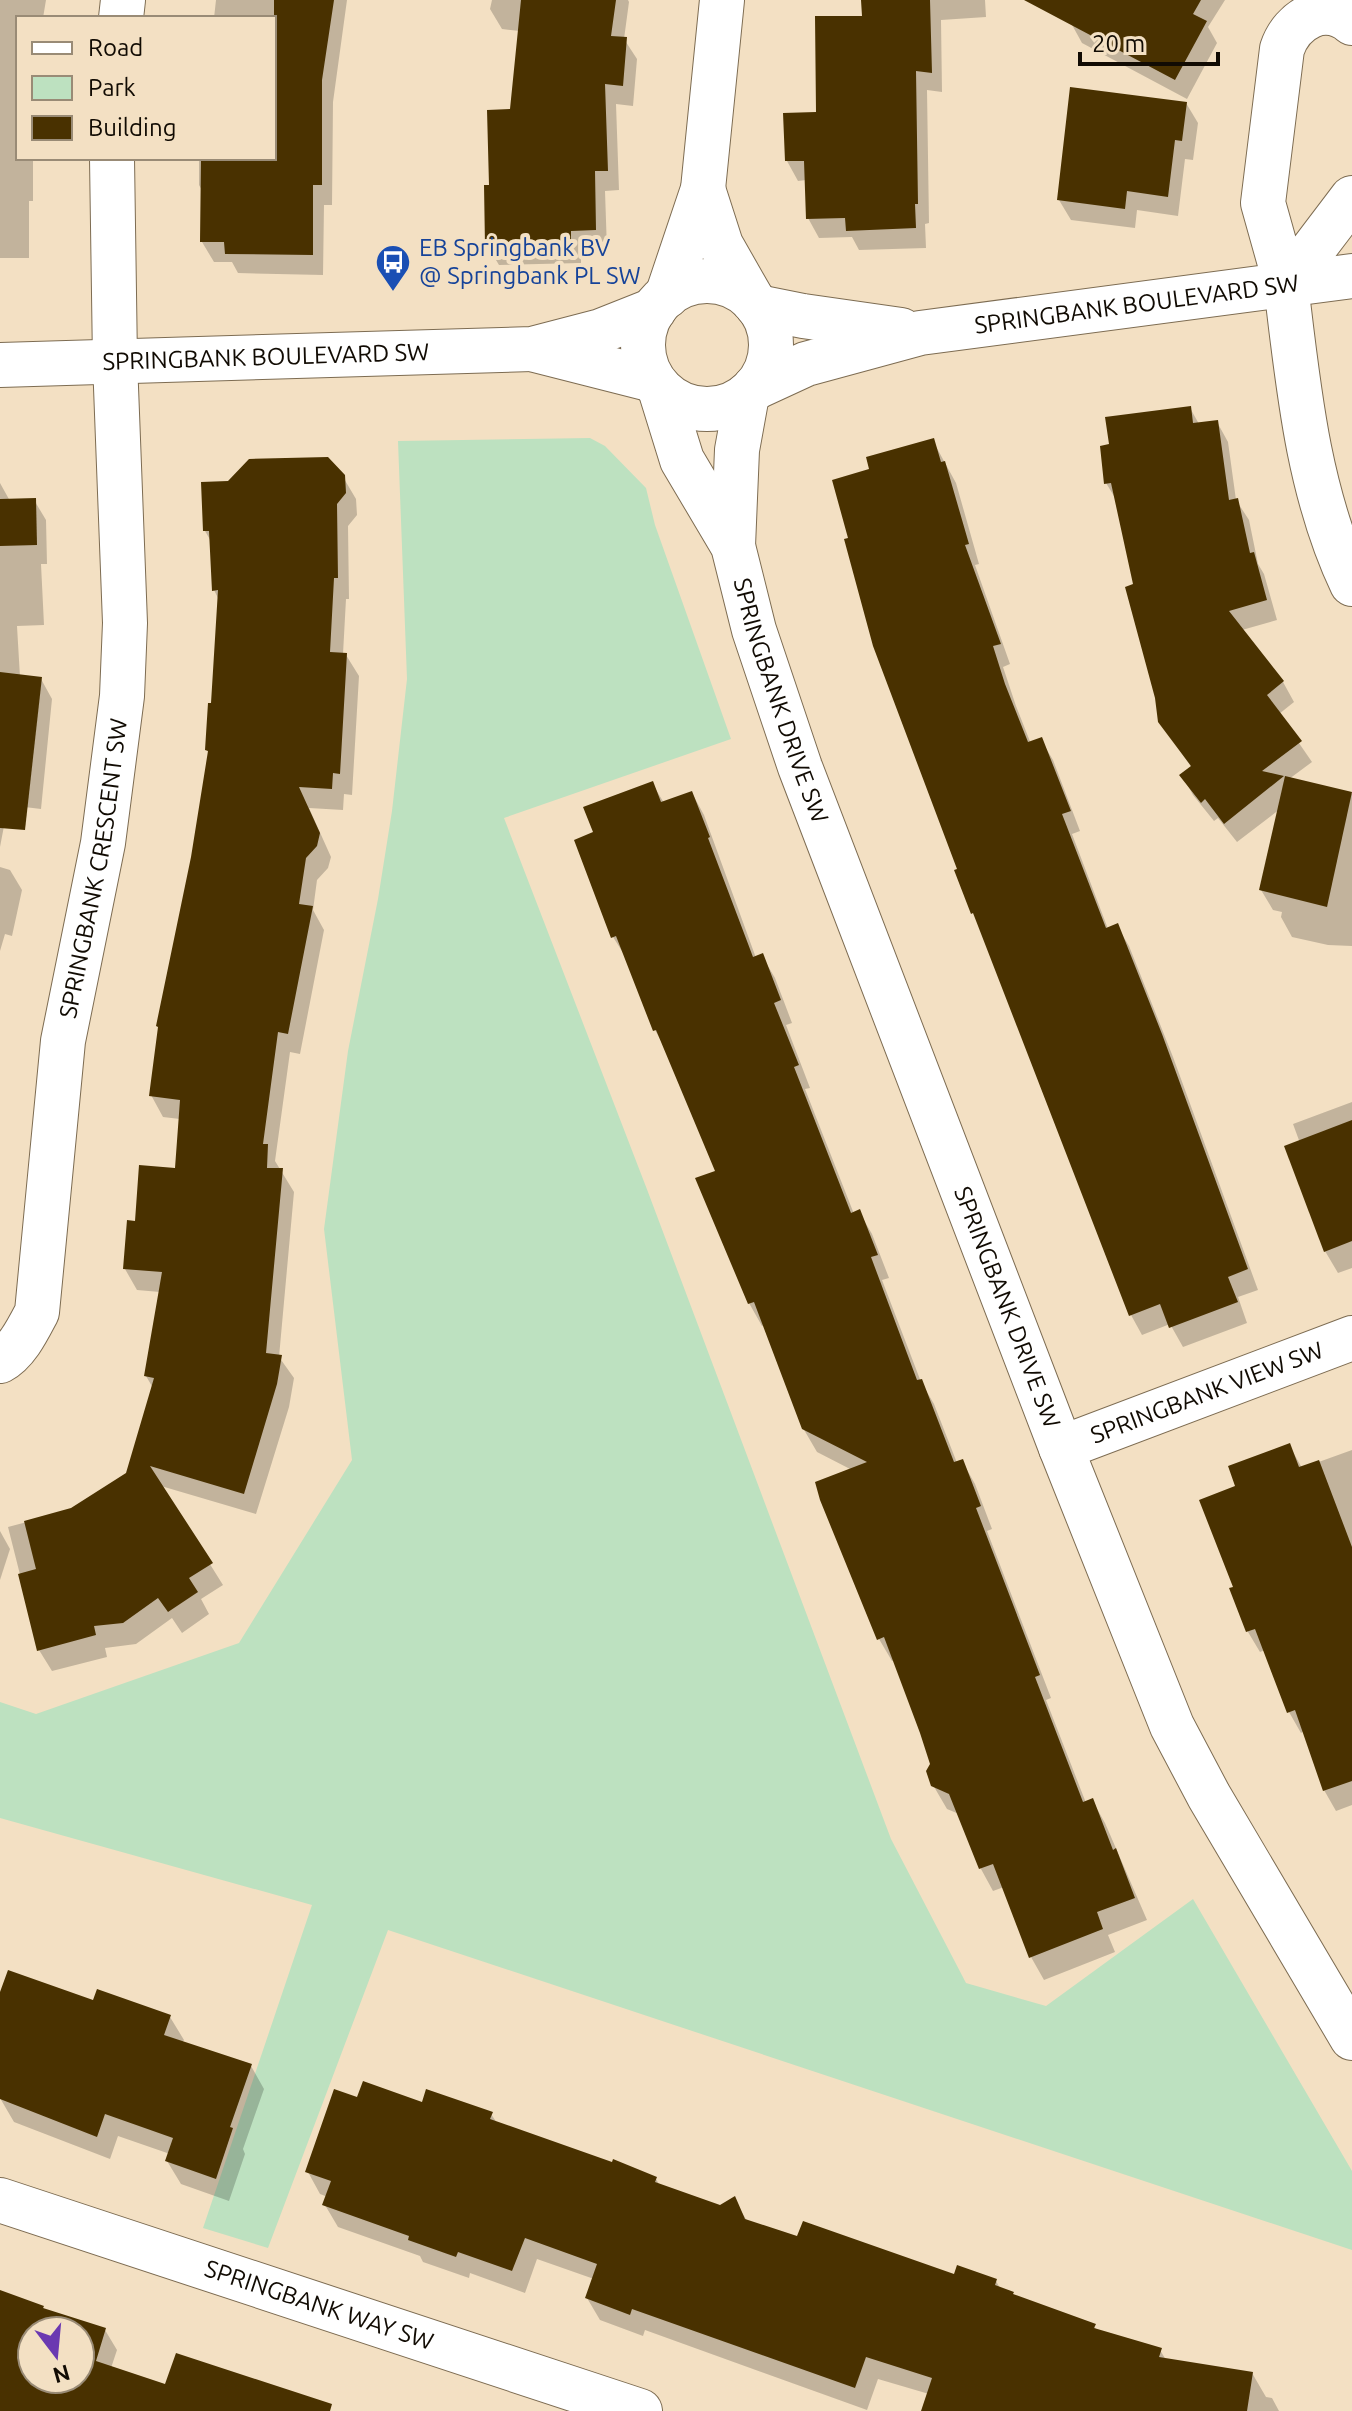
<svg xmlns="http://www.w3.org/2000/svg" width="1352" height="2411" font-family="Ubuntu,sans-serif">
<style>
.green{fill:#bde1c0}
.shadow{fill:#0003;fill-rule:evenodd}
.building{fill:#493100;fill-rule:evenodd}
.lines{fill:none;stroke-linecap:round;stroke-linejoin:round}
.street-casing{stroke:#7d6c52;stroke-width:46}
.secondary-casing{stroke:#7d6c52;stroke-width:46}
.street{stroke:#fff;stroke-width:44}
.secondary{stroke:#fff;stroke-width:44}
.labels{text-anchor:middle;stroke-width:8;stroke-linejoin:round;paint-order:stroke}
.transit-label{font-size:24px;fill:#164399;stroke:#f3e0c3;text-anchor:start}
.street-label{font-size:24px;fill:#110b03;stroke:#f3e0c3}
</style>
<rect width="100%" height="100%" fill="#f3e0c3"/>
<polygon class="green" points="590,438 605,446 646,488 655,525 731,739 504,818 648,1192 891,1839 966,1983 1046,2006 1193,1899 1352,2171 1352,2250 388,1930 268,2248 203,2228 312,1905 0,1818 0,1702 36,1714 239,1643 352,1460 324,1229 348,1051 378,899 392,811 407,679 398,441"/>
<g class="shadow">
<polygon points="0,0 46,0 43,18 18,18 18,158 33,158 33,201 29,201 29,258 0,258"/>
<polygon points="216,0 347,0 333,102 332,205 324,205 323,275 238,273 232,262 214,262 202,242 203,192 199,185 199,158 274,158 274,18 214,18"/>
<polygon points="492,0 628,0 629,2 624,39 637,59 633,106 616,104 619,190 605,191 607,250 581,251 581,263 499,265 487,245 492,187 512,111 520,31 502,29 490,9"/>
<polygon points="863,0 985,0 986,17 941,20 942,92 927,90 929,223 925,224 926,248 859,250 852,237 819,238 808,218 806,180 798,181 787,161 818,114 864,18"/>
<polygon points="1083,0 1225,0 1208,27 1217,43 1187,99 1082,43 1071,23"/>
<polygon points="1186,103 1198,123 1193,160 1185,159 1178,216 1137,210 1135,228 1071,220 1059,200"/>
<polygon points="1190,408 1199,424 1217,422 1228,442 1236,500 1249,520 1258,564 1264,574 1277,620 1242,630 1283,682 1294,702 1279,714 1312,762 1289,779 1352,794 1352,946 1328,945 1292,937 1281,917 1282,912 1273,910 1261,890 1280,809 1237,842 1218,818 1214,821 1193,795 1182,775 1192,768 1160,722 1136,586 1117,501 1106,483"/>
<polygon points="933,441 956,483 979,564 975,565 1010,664 1003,667 1016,706 1031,744 1041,740 1053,760 1080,831 1072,834 1108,929 1117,926 1129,946 1173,1057 1258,1290 1238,1297 1247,1323 1183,1347 1170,1324 1142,1335 1131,1315 981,927 956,871 959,870 850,539 872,471"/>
<polygon points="343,477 356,499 357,515 348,526 349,599 346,599 343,654 346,655 359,676 352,795 344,794 343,810 309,808 331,857 328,868 317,880 313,910 324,930 300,1054 290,1052 275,1161 294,1192 279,1357 294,1378 289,1407 256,1514 161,1486 223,1585 201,1599 209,1614 182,1633 172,1618 136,1644 105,1648 107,1657 52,1671 39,1650 8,1527 72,1510 127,1474 153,1388 146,1376 160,1292 137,1290 125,1269 137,1223 176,1170 180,1119 163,1117 151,1095 210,755 207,750 213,705 219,600 214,590 212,543 205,531"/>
<polygon points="0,483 10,501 34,500 46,520 47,564 41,564 44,625 17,626 20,677 41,679 52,699 41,809 8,805 0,847"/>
<polygon points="652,783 664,803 692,793 704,815 756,958 762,956 775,978 792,1023 786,1025 810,1088 805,1089 854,1214 859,1212 872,1234 889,1278 882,1280 921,1382 934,1404 957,1463 962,1461 975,1484 992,1529 987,1531 1051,1698 1046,1700 1086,1803 1092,1800 1105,1823 1147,1920 1108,1935 1115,1952 1044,1980 1031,1957 1004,1887 993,1891 981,1869 959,1814 947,1809 933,1785 932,1765 894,1660 892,1661 879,1639 852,1470 817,1452 803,1428 764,1325 762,1326 749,1303 718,1172 668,1053 655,1030 627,959 613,937 595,833"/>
<polygon points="0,867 10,870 22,890 12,936 5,934 0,951"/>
<polygon points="1352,1102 1352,1268 1338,1273 1325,1251 1300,1143 1293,1124"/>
<polygon points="1289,1445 1302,1468 1352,1450 1352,1805 1336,1811 1324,1790 1304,1731 1301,1733 1289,1712 1265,1650 1260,1652 1248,1632 1232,1589 1235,1588 1237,1487"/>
<polygon points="0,1531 10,1549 0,1580"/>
<polygon points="94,2003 170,2017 184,2040 182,2043 251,2066 264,2089 243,2149 245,2154 229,2201 181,2184 167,2161 170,2154 118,2136 110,2159 14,2122 0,2098"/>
<polygon points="359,2099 423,2104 491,2114 497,2123 656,2179 660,2186 720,2207 734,2199 747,2221 799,2239 955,2277 996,2281 1001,2290 1094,2326 1097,2331 1160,2350 1166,2360 1252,2373 1266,2397 1272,2398 1279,2411 925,2411 929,2394 878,2379 867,2410 645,2330 643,2336 600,2320 587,2298 594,2279 537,2259 525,2293 470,2273 469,2278 423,2262 420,2256 338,2227 325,2205 328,2197 320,2194 308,2172"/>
<path d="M0 2293 43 2307 45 2311 105 2330 117 2350 111 2368 167 2386 308 2411H0ZM32 2331H80V2379H32Z"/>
</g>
<g class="building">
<polygon points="274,0 334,0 322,80 322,185 313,185 313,255 225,254 224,242 200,242 201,158 274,158"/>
<polygon points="521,0 616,0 611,36 627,37 623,86 605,84 608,171 595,171 596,230 571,231 571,243 485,246 484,185 489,185 487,110 510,109"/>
<polygon points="861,0 930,0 932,73 916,71 918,204 915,204 916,228 846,231 845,218 806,219 804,161 785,161 783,113 816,112 815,16 862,16"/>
<polygon points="1024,0 1201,0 1193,14 1207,21 1175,80"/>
<polygon points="1070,87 1187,102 1182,141 1175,140 1168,197 1127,191 1125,209 1057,200"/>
<polygon points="1191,406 1193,423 1218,420 1229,500 1238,498 1250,553 1254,552 1267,600 1229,611 1284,681 1267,695 1302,741 1262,771 1284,776 1224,824 1205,799 1201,803 1179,775 1191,766 1158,722 1155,698 1125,587 1133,584 1111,483 1104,484 1100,446 1109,444 1105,417"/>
<polygon points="934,438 941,462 945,461 969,544 965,545 1001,644 993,646 1005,684 1028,742 1042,737 1071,811 1062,814 1106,928 1118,923 1162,1034 1248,1269 1228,1277 1238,1302 1169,1328 1160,1304 1129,1316 973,913 971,914 954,870 957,869 873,646 844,539 848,538 832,480 869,469 866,457"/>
<polygon points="328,457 345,475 346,493 337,504 338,578 334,578 330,652 347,653 340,774 333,773 332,789 299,787 320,833 317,846 306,858 299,904 313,906 288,1034 278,1032 263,1144 268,1144 267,1168 283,1168 266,1353 282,1355 277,1384 244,1494 150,1466 213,1563 189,1578 198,1592 168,1612 158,1598 123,1623 94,1626 96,1635 37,1651 18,1574 36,1569 24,1521 71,1508 126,1473 154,1378 144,1376 162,1272 123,1269 127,1220 135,1221 139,1165 175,1168 180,1100 149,1096 158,1027 156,1026 191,857 208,751 205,750 208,703 211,703 218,590 212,591 209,531 203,531 201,482 228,481 249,459"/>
<polygon points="36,498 37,545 0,546 0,499"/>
<polygon points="0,672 42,677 25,830 0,828"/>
<polygon points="1285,776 1352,792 1327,907 1259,890"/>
<polygon points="653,781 661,802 692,791 710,837 708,838 753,957 763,953 781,1000 774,1003 799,1065 794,1067 851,1213 860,1209 878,1255 871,1257 917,1380 922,1379 954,1462 963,1459 981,1506 976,1508 1040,1675 1035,1677 1083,1802 1093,1798 1113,1850 1116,1848 1135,1898 1097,1912 1103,1929 1029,1958 993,1864 979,1869 949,1794 931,1786 926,1771 930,1764 920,1733 884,1637 877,1640 820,1500 815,1482 867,1462 802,1429 754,1302 748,1304 695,1178 715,1171 656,1030 653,1031 616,936 611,938 574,840 593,832 583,807"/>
<polygon points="1352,1120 1352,1241 1324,1252 1284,1146"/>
<polygon points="1290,1443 1299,1467 1319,1460 1352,1547 1352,1781 1323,1791 1295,1710 1287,1713 1255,1629 1246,1632 1229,1588 1233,1587 1199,1500 1235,1486 1228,1466"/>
<polygon points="8,1970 93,2000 97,1989 171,2015 164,2035 252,2064 230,2127 233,2128 216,2179 165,2161 173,2138 105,2114 97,2137 0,2099 0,1992"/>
<polygon points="363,2081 422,2102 426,2089 493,2112 490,2119 612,2162 613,2159 657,2177 655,2182 720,2205 735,2196 745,2219 797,2236 803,2221 954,2274 957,2265 997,2279 995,2285 1014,2292 1013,2294 1096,2324 1094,2328 1162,2348 1159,2357 1253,2372 1247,2411 921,2411 932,2378 866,2357 855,2388 632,2309 630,2315 585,2298 597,2264 525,2238 512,2271 458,2252 456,2257 408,2240 409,2236 322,2205 331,2181 305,2172 334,2089 357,2097"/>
<path d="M0 2290 44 2306 43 2308 106 2328 96 2361 165 2384 176 2353 332 2404 330 2411H0ZM32 2331H80V2379H32Z"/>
</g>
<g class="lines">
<g class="street-casing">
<g id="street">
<polyline points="121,18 123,0"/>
<path d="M1352 23C1325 0 1292 19 1282 49L1263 203 1286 285 1352 198"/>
<polyline points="703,189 721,245 753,301"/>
<path d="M1286 285C1298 385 1308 492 1352 584"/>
<polyline points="667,296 703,189 722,0"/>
<path id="s1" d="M660 389 682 460 733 546 754 630 800 767 1061 1448 1172 1726 1209 1796 1352 2038"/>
<polyline points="733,546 737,450 747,395"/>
<path id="s2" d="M0 1361C17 1352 28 1329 37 1312L63 1041 103 843 122 696 125 623 115 361 112 158"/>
<path id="s3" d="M1061 1448 1352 1338"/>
<path id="s4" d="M0 2200 640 2411"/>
</g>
</g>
<g class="secondary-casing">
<g id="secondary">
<circle cx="707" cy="345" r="64"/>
<polyline points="758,307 803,316 901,330"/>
<polyline points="535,350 653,380"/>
<path id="s5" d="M0 365 532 349 601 331 654 310"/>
<path id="s6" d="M754 388 806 364 920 333 1352 276"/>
</g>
</g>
<use href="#street" class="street"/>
<use href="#secondary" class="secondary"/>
</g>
<defs>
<g id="bus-pin" transform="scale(1.8)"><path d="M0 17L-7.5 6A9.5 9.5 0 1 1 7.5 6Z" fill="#1a4fb4" stroke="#f3e0c3"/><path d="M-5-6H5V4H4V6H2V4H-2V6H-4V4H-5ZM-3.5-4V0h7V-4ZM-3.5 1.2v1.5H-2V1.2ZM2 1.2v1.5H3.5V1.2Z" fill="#fff"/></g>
</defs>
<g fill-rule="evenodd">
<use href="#bus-pin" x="393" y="262"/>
</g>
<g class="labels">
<g class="transit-label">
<text x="419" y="256">EB Springbank BV<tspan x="419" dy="28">@ Springbank PL SW</tspan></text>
</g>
<g class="street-label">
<text dy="8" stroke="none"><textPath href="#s6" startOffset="394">SPRINGBANK BOULEVARD SW</textPath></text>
<text dy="8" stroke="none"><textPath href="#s5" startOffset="266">SPRINGBANK BOULEVARD SW</textPath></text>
<text dy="8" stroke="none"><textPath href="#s1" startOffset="336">SPRINGBANK DRIVE SW</textPath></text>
<text dy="8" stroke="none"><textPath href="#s2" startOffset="510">SPRINGBANK CRESCENT SW</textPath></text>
<text dy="8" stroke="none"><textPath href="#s1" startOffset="984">SPRINGBANK DRIVE SW</textPath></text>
<text dy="8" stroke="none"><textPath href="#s3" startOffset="156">SPRINGBANK VIEW SW</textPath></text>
<text dy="8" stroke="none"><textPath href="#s4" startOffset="336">SPRINGBANK WAY SW</textPath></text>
</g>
</g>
<rect x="16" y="16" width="260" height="144" fill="#f3e0c3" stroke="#998b76" stroke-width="2"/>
<rect x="32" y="42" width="40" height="12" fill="#ffffff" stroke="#998b76" stroke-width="2"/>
<text x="88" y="56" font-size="24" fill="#110b03">Road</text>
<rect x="32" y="76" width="40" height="24" fill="#bde1c0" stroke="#998b76" stroke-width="2"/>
<text x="88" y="96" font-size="24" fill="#110b03">Park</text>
<rect x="32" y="116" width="40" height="24" fill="#493100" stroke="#998b76" stroke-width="2"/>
<text x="88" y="136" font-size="24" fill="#110b03">Building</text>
<g transform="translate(56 2355) rotate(164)"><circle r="38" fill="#f3e0c3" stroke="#998b76" stroke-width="2"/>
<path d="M0-6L14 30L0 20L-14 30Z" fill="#6b39b1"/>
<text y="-12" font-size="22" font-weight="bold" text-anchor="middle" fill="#110b03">N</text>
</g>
<path d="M1080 52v12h138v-12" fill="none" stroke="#110b03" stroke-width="4"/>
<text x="1092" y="52" font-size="24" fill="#110b03" stroke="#f3e0c3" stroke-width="6" paint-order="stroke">20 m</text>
</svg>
